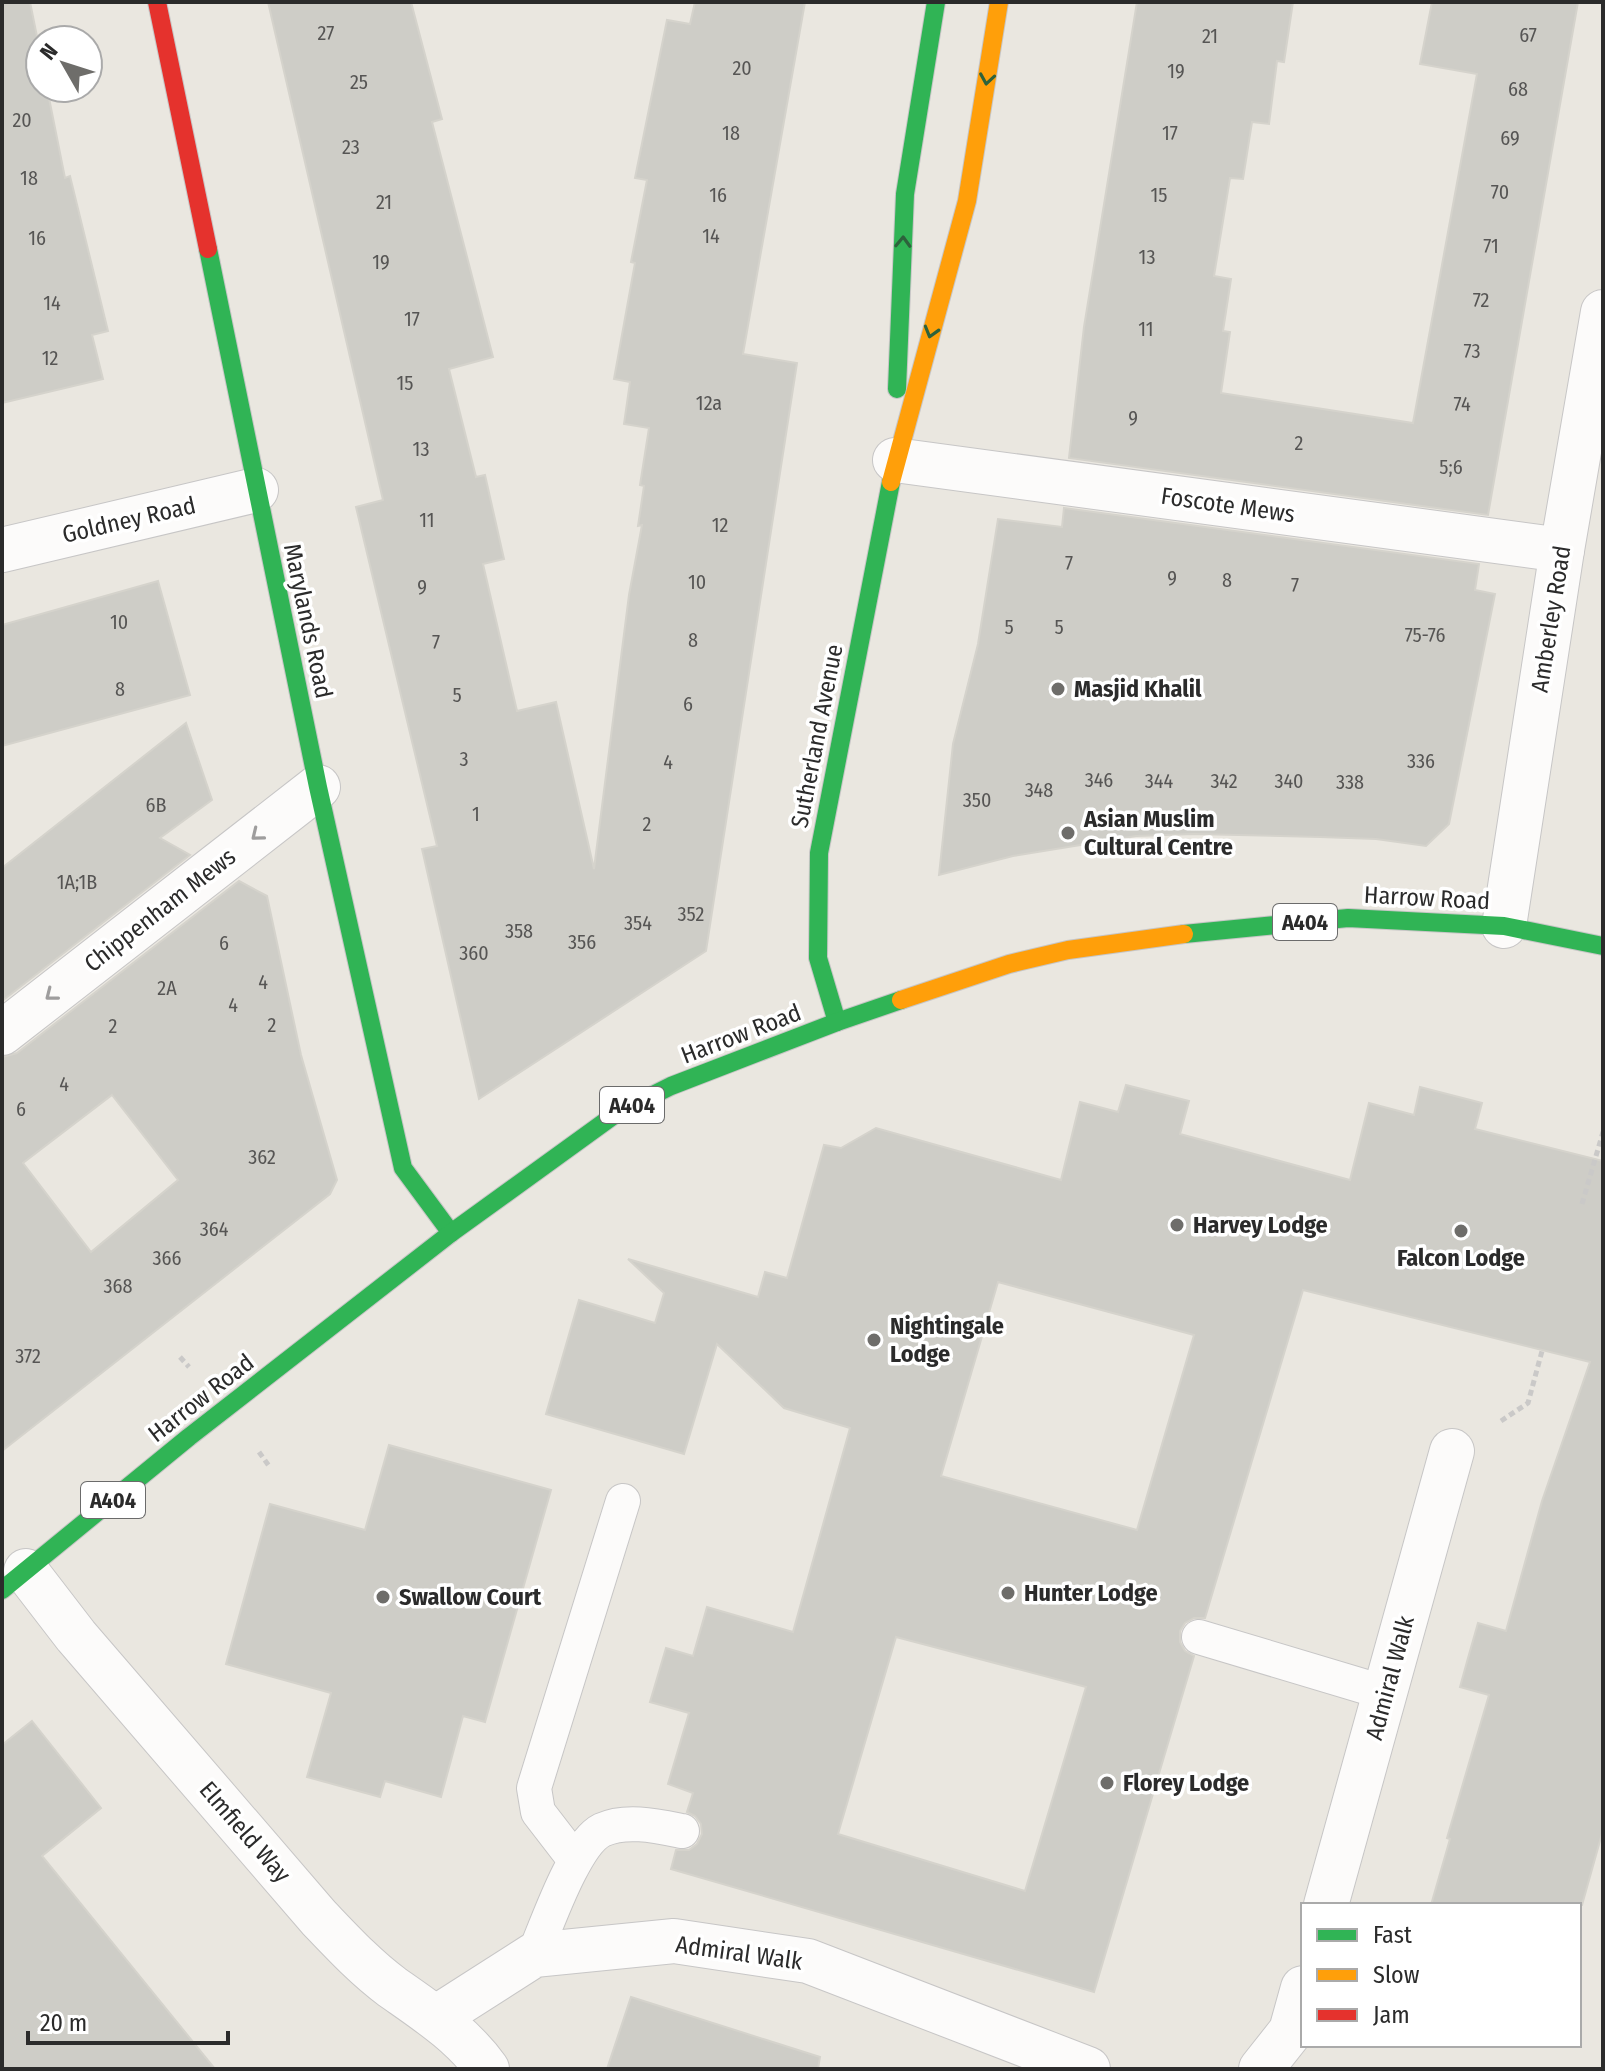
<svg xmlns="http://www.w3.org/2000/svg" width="1605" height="2071" font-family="'Fira Sans Condensed',sans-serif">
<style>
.building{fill:#cecdc7;stroke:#d5d3cc;stroke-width:2;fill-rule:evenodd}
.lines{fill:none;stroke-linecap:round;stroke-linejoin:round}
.lane-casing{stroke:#c7c6c6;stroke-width:36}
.street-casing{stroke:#c7c6c6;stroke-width:46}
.fast-casing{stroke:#c7c6c6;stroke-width:20}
.slow-casing{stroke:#c7c6c6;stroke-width:20}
.jam-casing{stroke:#c7c6c6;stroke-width:20}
.path{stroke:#cac9c8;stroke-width:5;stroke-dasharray:6 4;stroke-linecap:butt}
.lane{stroke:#fcfbfa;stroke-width:34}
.street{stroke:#fcfbfa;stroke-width:44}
.fast{stroke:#30b455;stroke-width:18}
.slow{stroke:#ff9f0a;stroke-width:18}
.jam{stroke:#e5322d;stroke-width:18}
.oneway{stroke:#2d623c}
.oneway2{stroke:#9e9d9d}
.poi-dot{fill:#6e6d6a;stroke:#fff;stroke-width:3}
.labels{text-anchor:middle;stroke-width:7;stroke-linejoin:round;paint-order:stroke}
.number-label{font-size:20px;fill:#565554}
.shield{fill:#fff;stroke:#6b6b6b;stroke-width:2}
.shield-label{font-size:22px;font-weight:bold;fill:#2b2b2b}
.street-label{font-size:24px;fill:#2b2b2b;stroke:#fff}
.poi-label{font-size:24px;font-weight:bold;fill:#2b2b2b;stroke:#fff;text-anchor:start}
</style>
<rect width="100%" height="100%" fill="#eae7e0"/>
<g class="building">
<polygon points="2,2 30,2 40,51 40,88 47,88 65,178 70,176 108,331 92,335 103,379 2,403"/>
<polygon points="268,2 411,2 442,119 432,122 493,357 449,369 476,477 485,475 504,559 483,564 517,711 556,702 594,869 629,595 642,525 638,526 644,486 640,485 649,428 624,424 630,382 614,379 635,263 631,262 647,180 635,178 667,20 690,24 695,2 805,2 743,354 797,363 706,951 479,1099 422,849 437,846 356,507 383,500"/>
<polygon points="1137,2 1293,2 1284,62 1277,61 1269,124 1252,122 1243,179 1230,178 1214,276 1231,279 1223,331 1230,332 1221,393 1413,423 1477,74 1420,64 1432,2 1578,2 1488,515 1069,458 1084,327"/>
<polygon points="1064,508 1479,564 1475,590 1495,594 1449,824 1426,846 1376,839 1320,837 1194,834 1136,836 1013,856 939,875 953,744 978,644 998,519 1062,527"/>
<polygon points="158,581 190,695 2,746 2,625"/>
<polygon points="186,723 212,800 160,838 190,855 2,1001 2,868"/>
<path d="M239 881 267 896 301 1055 337 1180 330 1194 2 1451V1057L17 1053ZM112 1095 178 1180 91 1252 23 1163Z"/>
<path d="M1126 1085 1189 1101 1180 1134 1350 1180 1369 1103 1414 1115 1420 1087 1482 1103 1475 1129 1603 1161V1830L1582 1905H1431L1450 1839 1447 1838 1489 1695 1460 1687 1468 1658 1478 1623 1506 1631 1542 1501 1590 1362 1303 1290 1205 1618H1194L1185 1623 1180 1631V1642L1185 1651 1194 1656 1094 1992 671 1869 676 1850H689L697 1844 702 1834 701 1824 695 1816 687 1812 693 1793 668 1784 689 1713 650 1702 666 1648 693 1656 707 1607 793 1632 850 1428 784 1408 717 1344 684 1454 546 1414 579 1300 655 1323 664 1293 628 1259 758 1297 765 1272 787 1278 824 1145 841 1148 876 1128 1061 1180 1080 1102 1118 1112ZM998 1282 1194 1335 1137 1530 941 1476ZM896 1637 1086 1687 1025 1891 838 1834Z"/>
<polygon points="389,1445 551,1490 485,1722 463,1716 441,1797 385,1781 380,1797 307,1777 331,1693 226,1664 270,1504 365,1530"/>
<polygon points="32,1721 101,1808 42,1856 215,2069 2,2069 2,1745"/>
<polygon points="631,1997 820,2057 818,2069 607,2069"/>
</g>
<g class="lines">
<g class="lane-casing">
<g id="lane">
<polyline points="1199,1637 1386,1693"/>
<polyline points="575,1860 538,1812 534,1788 623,1501"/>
<path d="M534 1955C547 1925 574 1844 602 1830 626 1819 657 1826 682 1831"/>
</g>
</g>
<g class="street-casing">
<g id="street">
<polyline points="895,460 1562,550"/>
<polyline points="2,550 256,490"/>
<polyline points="1504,926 1562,550 1603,312"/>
<polyline points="2,1033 318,787"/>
<path d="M26 1571 76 1636 319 1918C342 1942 365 1967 392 1987 426 2011 462 2034 487 2069"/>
<polyline points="1326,1905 1452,1451"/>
<polyline points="437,2017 534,1955 674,1941 808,1961 1088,2069"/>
<polyline points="1261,2069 1291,2031 1303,1988"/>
</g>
</g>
<g class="fast-casing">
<g id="fast">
<polyline points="208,249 318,787 403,1168 451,1233"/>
<polyline points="897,389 905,194 936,2"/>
<polyline points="1184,934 1348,918 1504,926 1603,946"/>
<polyline points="837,1022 818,958 819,853 891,482"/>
<polyline points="2,1590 189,1437 451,1233 617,1113 671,1086 837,1022 901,1000"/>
</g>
</g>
<g class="slow-casing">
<g id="slow">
<polyline points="891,482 967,201 999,2"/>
<polyline points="901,1000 1009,964 1068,950 1184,934"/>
</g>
</g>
<g class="jam-casing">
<polyline id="jam" points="157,2 208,249"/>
</g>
<g class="path">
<polyline points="1582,1204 1603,1132"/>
<polyline points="180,1357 189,1367"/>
<polyline points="1501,1421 1528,1403 1542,1351"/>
<polyline points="259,1452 269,1466"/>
</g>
<use href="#lane" class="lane"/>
<use href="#street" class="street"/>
<use href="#fast" class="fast"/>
<use href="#slow" class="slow"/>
<use href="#jam" class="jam"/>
</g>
<defs><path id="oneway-chevron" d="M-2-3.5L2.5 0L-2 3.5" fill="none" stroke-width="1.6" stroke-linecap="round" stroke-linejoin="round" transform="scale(2)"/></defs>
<g class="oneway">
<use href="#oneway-chevron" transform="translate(987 79) rotate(99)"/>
<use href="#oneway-chevron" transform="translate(903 242) rotate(-88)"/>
<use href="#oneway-chevron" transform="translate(931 332) rotate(106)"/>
</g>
<g class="oneway2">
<use href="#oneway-chevron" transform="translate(257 835) rotate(141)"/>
<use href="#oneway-chevron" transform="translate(51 995) rotate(142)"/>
</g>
<g class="poi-dot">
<circle cx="1058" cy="689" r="8"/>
<circle cx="1068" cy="833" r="8"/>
<circle cx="1177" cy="1225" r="8"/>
<circle cx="1461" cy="1231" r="8"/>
<circle cx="874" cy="1340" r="8"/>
<circle cx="1008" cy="1593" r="8"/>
<circle cx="383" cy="1597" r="8"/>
<circle cx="1107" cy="1783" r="8"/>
</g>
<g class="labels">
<g class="number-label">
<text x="326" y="40">27</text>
<text x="1528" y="42">67</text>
<text x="1210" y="43">21</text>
<text x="742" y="75">20</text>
<text x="1176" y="78">19</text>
<text x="359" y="89">25</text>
<text x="1518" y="96">68</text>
<text x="22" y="127">20</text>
<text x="731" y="140">18</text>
<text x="1170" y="140">17</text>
<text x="1510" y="145">69</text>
<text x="351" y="154">23</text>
<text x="29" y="185">18</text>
<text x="1500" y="199">70</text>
<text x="718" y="202">16</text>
<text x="1159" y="202">15</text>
<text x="384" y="209">21</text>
<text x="711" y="243">14</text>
<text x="37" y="245">16</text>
<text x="1491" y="253">71</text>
<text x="1147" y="264">13</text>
<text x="381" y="269">19</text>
<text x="1481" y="307">72</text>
<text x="52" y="310">14</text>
<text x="412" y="326">17</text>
<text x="1146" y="336">11</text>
<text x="1472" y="358">73</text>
<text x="50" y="365">12</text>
<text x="405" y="390">15</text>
<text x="709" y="410">12a</text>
<text x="1462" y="411">74</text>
<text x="1133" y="425">9</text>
<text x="1299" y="450">2</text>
<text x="421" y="456">13</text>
<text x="1451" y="474">5;6</text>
<text x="427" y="527">11</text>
<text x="720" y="532">12</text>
<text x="1069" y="570">7</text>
<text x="1172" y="585">9</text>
<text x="1227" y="587">8</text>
<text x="697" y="589">10</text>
<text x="1295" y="592">7</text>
<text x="422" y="594">9</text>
<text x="119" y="629">10</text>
<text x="1009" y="634">5</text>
<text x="1059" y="634">5</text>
<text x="1425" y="642">75-76</text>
<text x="693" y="647">8</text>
<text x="436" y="649">7</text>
<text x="120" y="696">8</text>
<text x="457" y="702">5</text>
<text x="688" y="711">6</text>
<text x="464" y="766">3</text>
<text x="1421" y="768">336</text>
<text x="668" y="769">4</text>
<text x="1099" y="787">346</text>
<text x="1159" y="788">344</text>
<text x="1224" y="788">342</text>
<text x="1289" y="788">340</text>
<text x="1350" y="789">338</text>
<text x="1039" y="797">348</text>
<text x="977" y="807">350</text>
<text x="156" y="812">6B</text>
<text x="476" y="821">1</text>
<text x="647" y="831">2</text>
<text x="77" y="889">1A;1B</text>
<text x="691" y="921">352</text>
<text x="638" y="930">354</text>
<text x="519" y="938">358</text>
<text x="582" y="949">356</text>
<text x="224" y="950">6</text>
<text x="474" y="960">360</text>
<text x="263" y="989">4</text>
<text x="167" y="995">2A</text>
<text x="233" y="1012">4</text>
<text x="272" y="1032">2</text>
<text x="113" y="1033">2</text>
<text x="64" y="1091">4</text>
<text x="21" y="1116">6</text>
<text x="262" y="1164">362</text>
<text x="214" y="1236">364</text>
<text x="167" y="1265">366</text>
<text x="118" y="1293">368</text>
<text x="28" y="1363">372</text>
</g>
<g class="shield">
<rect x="1273" y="904" width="64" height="36" rx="6"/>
<rect x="600" y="1087" width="64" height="36" rx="6"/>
<rect x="81" y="1482" width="64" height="36" rx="6"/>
</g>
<g class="shield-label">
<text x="1305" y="930">A404</text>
<text x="632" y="1113">A404</text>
<text x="113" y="1508">A404</text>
</g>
<g class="street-label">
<text transform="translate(1228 505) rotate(8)" y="8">Foscote Mews</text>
<text transform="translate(129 520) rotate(-13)" y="8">Goldney Road</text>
<text transform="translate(1551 619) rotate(-81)" y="8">Amberley Road</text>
<text transform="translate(308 621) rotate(78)" y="8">Marylands Road</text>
<text transform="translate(817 736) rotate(-79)" y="8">Sutherland Avenue</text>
<text transform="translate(1427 898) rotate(3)" y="8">Harrow Road</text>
<text transform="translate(160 910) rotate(-38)" y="8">Chippenham Mews</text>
<text transform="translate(741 1034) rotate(-21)" y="8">Harrow Road</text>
<text transform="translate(201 1398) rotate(-38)" y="8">Harrow Road</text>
<text transform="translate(1390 1678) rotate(-75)" y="8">Admiral Walk</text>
<text transform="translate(245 1832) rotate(49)" y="8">Elmfield Way</text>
<text transform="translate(739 1953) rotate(8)" y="8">Admiral Walk</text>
</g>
<g class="poi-label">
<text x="1074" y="697">Masjid Khalil</text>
<text x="1084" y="827">Asian Muslim<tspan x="1084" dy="28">Cultural Centre</tspan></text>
<text x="1193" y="1233">Harvey Lodge</text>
<text x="1461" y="1266" text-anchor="middle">Falcon Lodge</text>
<text x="890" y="1334">Nightingale<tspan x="890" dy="28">Lodge</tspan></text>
<text x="1024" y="1601">Hunter Lodge</text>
<text x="399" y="1605">Swallow Court</text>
<text x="1123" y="1791">Florey Lodge</text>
</g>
</g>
<rect width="1605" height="2071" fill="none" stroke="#2b2b2b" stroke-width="8"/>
<rect x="1301" y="1903" width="280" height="144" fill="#ffffff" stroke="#aaaaaa" stroke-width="2"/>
<rect x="1317" y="1929" width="40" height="12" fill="#30b455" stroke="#aaaaaa" stroke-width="2"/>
<text x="1373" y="1943" font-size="24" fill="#2b2b2b">Fast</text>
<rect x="1317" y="1969" width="40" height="12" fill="#ff9f0a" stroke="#aaaaaa" stroke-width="2"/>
<text x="1373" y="1983" font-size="24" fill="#2b2b2b">Slow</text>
<rect x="1317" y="2009" width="40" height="12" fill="#e5322d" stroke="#aaaaaa" stroke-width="2"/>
<text x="1373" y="2023" font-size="24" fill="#2b2b2b">Jam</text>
<g transform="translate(64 64) rotate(309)"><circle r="38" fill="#ffffff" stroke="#aaaaaa" stroke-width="2"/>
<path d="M0-6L14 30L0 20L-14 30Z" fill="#6e6d6a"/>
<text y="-12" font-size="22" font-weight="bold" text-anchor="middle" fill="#2b2b2b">N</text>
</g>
<path d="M28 2031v12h200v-12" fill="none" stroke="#2b2b2b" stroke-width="4"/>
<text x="40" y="2031" font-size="24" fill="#2b2b2b" stroke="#ffffff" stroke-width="6" paint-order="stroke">20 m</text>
</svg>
